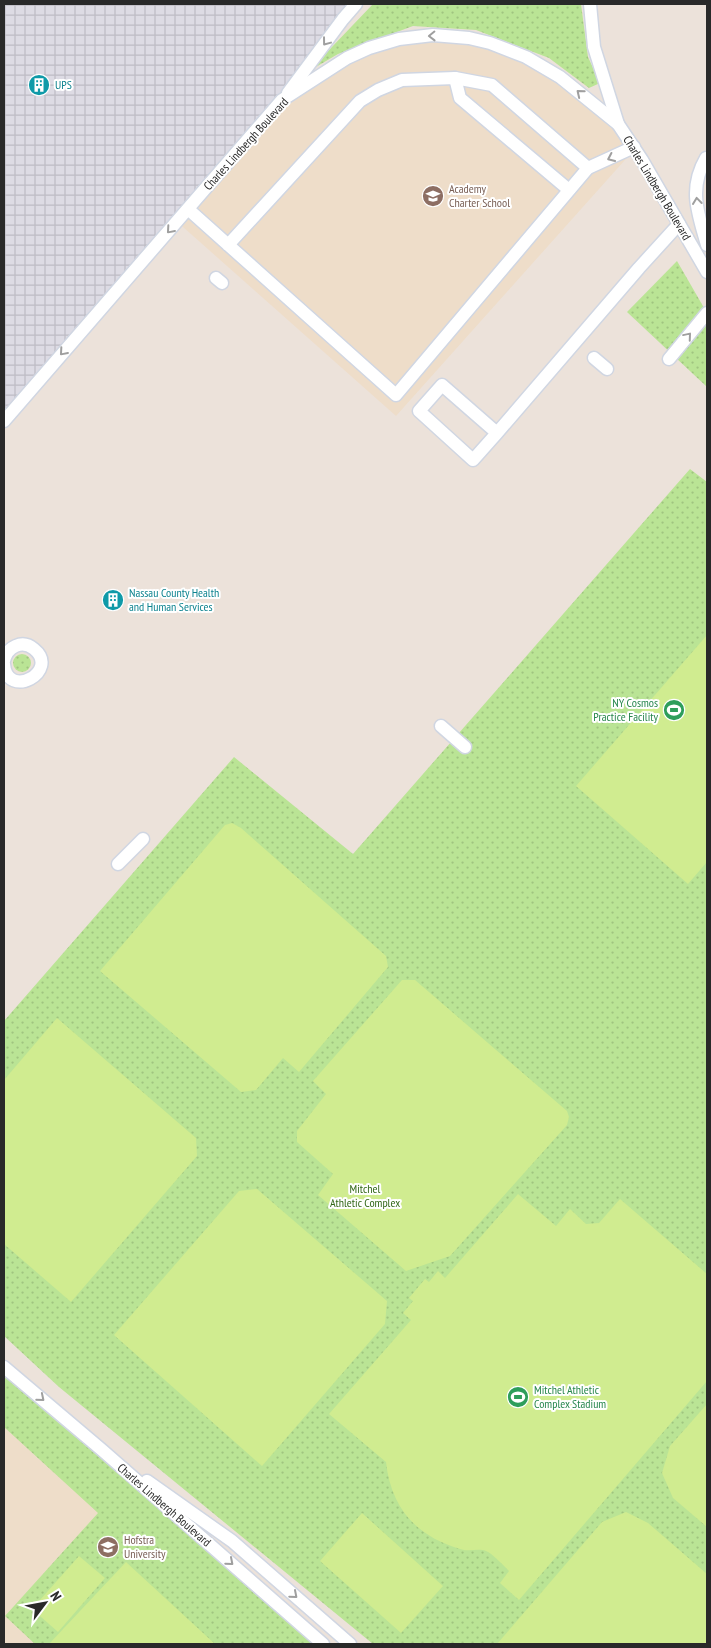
<svg xmlns="http://www.w3.org/2000/svg" width="711" height="1648" font-family="'PT Sans Narrow',sans-serif">
<style>
.industrial{fill:url(#industrial-grid)}
.education{fill:#eeddc9}
.grass{fill:url(#grass-dots)}
.pitch{fill:#d0ec90}
.lines{fill:none;stroke-linecap:round;stroke-linejoin:round}
.minor-casing{stroke:#d0d6e2;stroke-width:15}
.minor{stroke:#fff;stroke-width:12}
.oneway{stroke:#9f9f9f}
.labels{text-anchor:middle;stroke-width:4;stroke-linejoin:round;paint-order:stroke}
.culture-label{font-size:12px;fill:#0d838f;stroke:#fff;text-anchor:start}
.street-label{font-size:12px;fill:#292929;stroke:#fff}
.education-label{font-size:12px;fill:#785e54;stroke:#fff;text-anchor:start}
.leisure-label{font-size:12px;fill:#27864d;stroke:#fff;text-anchor:end}
.park-label{font-size:12px;fill:#326718;stroke:#fff}
</style>
<defs>
<pattern id="industrial-grid" width="8" height="8" patternUnits="userSpaceOnUse" patternTransform="scale(1.25)"><rect width="8" height="8" fill="#dddbe4"/><path d="M0 4h8M4 0v8" fill="none" stroke="#bebcc4"/></pattern>
<pattern id="grass-dots" width="8" height="8" patternUnits="userSpaceOnUse" patternTransform="scale(1.25)"><rect width="8" height="8" fill="#bae495"/><path d="M2 2h.1M6 6h.1" fill="none" stroke="#a0c480" stroke-width="1.8" stroke-linecap="round"/></pattern>
</defs>
<rect width="100%" height="100%" fill="#ece2da"/>
<polygon class="industrial" points="4,4 359,4 4,416"/>
<g class="education">
<polygon points="456,35 518,51 614,119 633,151 396,416 174,219 279,101 393,38"/>
<polygon points="4,1367 323,1644 4,1644"/>
</g>
<g class="grass">
<polygon points="373,4 581,4 588,57 600,83 589,88 549,58 476,30 413,26 338,54 309,71"/>
<polygon points="677,261 707,313 707,387 627,312"/>
<polygon points="690,469 707,482 707,1644 373,1644 59,1387 4,1336 4,1021 234,757 353,854"/>
<circle cx="22" cy="663" r="9"/>
<polygon points="4,1367 323,1644 35,1644 5,1616 98,1513 4,1427"/>
</g>
<g class="pitch">
<polygon points="707,635 707,862 688,884 576,786"/>
<polygon points="232,823 241,828 386,956 388,967 299,1072 283,1058 256,1090 241,1092 100,971 225,825"/>
<polygon points="402,980 415,980 567,1111 569,1117 567,1125 450,1256 406,1271 318,1195 333,1174 297,1142 297,1131 326,1094 313,1081"/>
<polygon points="57,1018 196,1138 197,1156 71,1302 4,1244 4,1080"/>
<polygon points="257,1189 387,1301 385,1324 262,1466 114,1335 239,1191"/>
<path d="M518 1194 556 1226 570 1209 586 1224 599 1223 620 1199 707 1274V1381L519 1600 500 1583 509 1571C504 1566 492 1553 486 1551 479 1548 468 1552 460 1549 416 1536 391 1508 386 1462L329 1414 411 1320 403 1313 413 1301 409 1298 425 1279 429 1282 438 1271 445 1278Z"/>
<polygon points="707,1404 707,1527 673,1498 662,1473 670,1446"/>
<polygon points="626,1512 648,1523 707,1574 707,1644 497,1644 602,1522"/>
<polygon points="362,1513 443,1586 401,1633 320,1561"/>
<polygon points="79,1556 105,1578 58,1632 32,1609"/>
<polygon points="126,1562 215,1644 49,1644"/>
</g>
<g class="lines">
<g class="minor-casing">
<g id="minor">
<polyline points="590,4 594,47 618,124"/>
<polyline points="455,78 460,98 569,190"/>
<polyline points="288,93 343,19 356,4"/>
<path d="M706 158C688 189 698 213 707 245"/>
<polyline points="588,168 634,147"/>
<path d="M188 209C257 271 327 333 396 395L588 168 492 85 455 78 402 80 378 90 360 101 228 245"/>
<polyline points="216,278 222,283"/>
<polyline points="594,358 607,369"/>
<polyline points="669,359 707,313"/>
<polyline points="4,421 282,100 347,58 369,48 399,39 433,35 469,38 490,43 526,57 560,77 618,124 642,160 707,272"/>
<polyline points="497,433 442,385 419,411 473,460 497,433 639,268 679,224"/>
<path d="M4 661C7 647 22 639 34 649 61 671 7 701 4 664"/>
<polyline points="441,726 465,747"/>
<polyline points="118,864 143,839"/>
<polyline points="4,1367 102,1450 323,1644"/>
<polyline points="147,1481 232,1541 350,1644"/>
</g>
</g>
<use href="#minor" class="minor"/>
</g>
<defs><path id="oneway-chevron" d="M-2-3.5L2.5 0L-2 3.5" fill="none" stroke-width="1.6" stroke-linecap="round" stroke-linejoin="round" transform="scale(1.25)"/></defs>
<g class="oneway">
<use href="#oneway-chevron" transform="translate(432 36) rotate(179)"/>
<use href="#oneway-chevron" transform="translate(326 42) rotate(127)"/>
<use href="#oneway-chevron" transform="translate(580 93) rotate(-141)"/>
<use href="#oneway-chevron" transform="translate(611 158) rotate(155)"/>
<use href="#oneway-chevron" transform="translate(697 201) rotate(-97)"/>
<use href="#oneway-chevron" transform="translate(170 230) rotate(131)"/>
<use href="#oneway-chevron" transform="translate(688 336) rotate(-50)"/>
<use href="#oneway-chevron" transform="translate(63 352) rotate(131)"/>
<use href="#oneway-chevron" transform="translate(41 1398) rotate(40)"/>
<use href="#oneway-chevron" transform="translate(230 1562) rotate(41)"/>
<use href="#oneway-chevron" transform="translate(294 1595) rotate(41)"/>
</g>
<defs>
<g id="building-disc" transform="scale(1.125)"><circle r="9.5" fill="#0f9aa8" stroke="#fff"/><path d="M-4-6H4V6H1V3H-1V6H-4ZM-2.5-4.3h1.7v1.8h-1.7ZM.8-4.3h1.7v1.8H.8ZM-2.5-1h1.7V.8h-1.7ZM.8-1h1.7V.8H.8Z" fill="#fff"/></g>
<g id="school-disc" transform="scale(1.125)"><circle r="9.5" fill="#8d6e63" stroke="#fff"/><path d="M0-5L7-2L0 1L-7-2ZM-4 1L0 2.5L4 1V4Q0 6-4 4Z" fill="#fff"/></g>
<g id="stadium-disc" transform="scale(1.125)"><circle r="9.5" fill="#2e9e5b" stroke="#fff"/><path d="M0-5a6.5 5 0 1 0 0 10a6.5 5 0 1 0 0-10ZM-3.5-1.8h7v3.6h-7Z" fill="#fff"/></g>
<g id="university-disc" transform="scale(1.125)"><circle r="9.5" fill="#8d6e63" stroke="#fff"/><path d="M0-5L7-2L0 1L-7-2ZM-4 1L0 2.5L4 1V4Q0 6-4 4Z" fill="#fff"/></g>
</defs>
<g fill-rule="evenodd">
<use href="#building-disc" x="39" y="85"/>
<use href="#school-disc" x="433" y="196"/>
<use href="#building-disc" x="113" y="600"/>
<use href="#stadium-disc" x="674" y="710"/>
<use href="#stadium-disc" x="518" y="1397"/>
<use href="#university-disc" x="108" y="1547"/>
</g>
<g class="labels">
<g class="culture-label">
<text x="55" y="89">UPS</text>
<text x="129" y="597">Nassau County Health<tspan x="129" dy="14">and Human Services</tspan></text>
</g>
<g class="street-label">
<text transform="translate(246 144) rotate(-48)" y="4">Charles Lindbergh Boulevard</text>
<text transform="translate(657 188) rotate(59)" y="4">Charles Lindbergh Boulevard</text>
<text transform="translate(164 1505) rotate(41)" y="4">Charles Lindbergh Boulevard</text>
</g>
<g class="education-label">
<text x="449" y="193">Academy<tspan x="449" dy="14">Charter School</tspan></text>
<text x="124" y="1544">Hofstra<tspan x="124" dy="14">University</tspan></text>
</g>
<g class="leisure-label">
<text x="658" y="707">NY Cosmos<tspan x="658" dy="14">Practice Facility</tspan></text>
<text x="534" y="1394" text-anchor="start">Mitchel Athletic<tspan x="534" dy="14">Complex Stadium</tspan></text>
</g>
<g class="park-label">
<text x="365" y="1193">Mitchel<tspan x="365" dy="14">Athletic Complex</tspan></text>
</g>
</g>
<rect width="711" height="1648" fill="none" stroke="#292929" stroke-width="10"/>
<g transform="translate(45 1603) rotate(58)" stroke="#ffffff" stroke-width="4" paint-order="stroke">
<path d="M0-4L9 19L0 12L-9 19Z" fill="#292929"/>
<text y="-8" font-size="14" font-weight="bold" text-anchor="middle" fill="#292929">N</text>
</g>
</svg>
